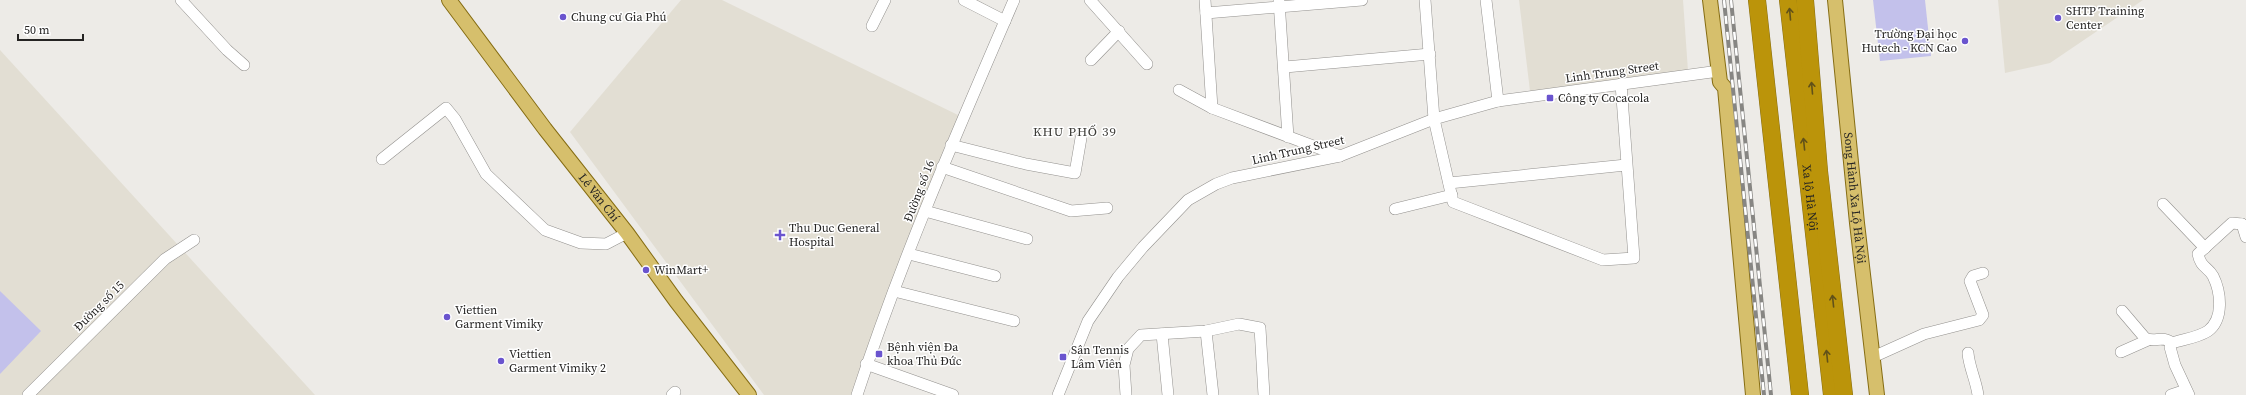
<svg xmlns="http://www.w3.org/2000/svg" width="2246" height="395" font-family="'Source Serif 4',serif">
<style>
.built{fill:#e2ded3}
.green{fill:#c3c1eb}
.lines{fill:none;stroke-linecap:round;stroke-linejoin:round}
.minor-casing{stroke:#93918e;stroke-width:12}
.major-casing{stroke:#866d13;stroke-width:16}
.highway-casing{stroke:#866d13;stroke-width:18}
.minor{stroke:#fff;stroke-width:11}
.major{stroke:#d6bf6c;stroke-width:14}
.highway{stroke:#bb940a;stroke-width:17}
.rail-casing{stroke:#878683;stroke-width:4}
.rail{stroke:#fff;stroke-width:2.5;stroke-dasharray:8;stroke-linecap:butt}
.oneway{stroke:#615119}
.poi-dot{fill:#6a54ce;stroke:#fff;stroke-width:1.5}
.labels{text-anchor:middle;stroke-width:3;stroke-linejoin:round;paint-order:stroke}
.poi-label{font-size:12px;fill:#252423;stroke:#fff;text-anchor:start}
.street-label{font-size:12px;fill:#252423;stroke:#fff}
.neighbourhood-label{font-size:13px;letter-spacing:1px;fill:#3c3b37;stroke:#fff}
</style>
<rect width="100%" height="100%" fill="#edebe7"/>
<g class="built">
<polygon points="681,0 722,0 960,116 853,395 764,395 570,132"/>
<polygon points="1519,0 1683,0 1688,71 1530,91"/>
<polygon points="1998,0 2143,0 2050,63 2005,73"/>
<polygon points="0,50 315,395 0,395"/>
</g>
<g class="green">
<polygon points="1873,0 1925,0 1931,56 1880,61"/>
<polygon points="0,291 41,331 0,374"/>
</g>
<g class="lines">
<g class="minor-casing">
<g id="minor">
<polyline points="181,0 227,50 244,65"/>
<polyline points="964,0 1005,21"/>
<polyline points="1090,0 1147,64"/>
<polyline points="1205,0 1212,108"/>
<polyline points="1425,0 1434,119 1453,202 1603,260 1634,258 1621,84"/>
<polyline points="1486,0 1498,101"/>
<polyline points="1279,1 1288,137"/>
<polyline points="1206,13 1362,0"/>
<polyline points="872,26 885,0"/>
<polyline points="1091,60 1119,31"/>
<polyline points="1285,67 1430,54"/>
<polyline points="1179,90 1212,108 1340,156"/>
<polyline points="951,145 1026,164 1075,173 1081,138"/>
<polyline points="382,159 446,108 455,119 486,174 545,230 581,243 606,244 627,233"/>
<polyline points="942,167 1071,211 1107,208"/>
<polyline points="1449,183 1626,165"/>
<polyline points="2163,204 2205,248"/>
<polyline points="1395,209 1452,195"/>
<polyline points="925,211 1027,239"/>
<polyline points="2242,224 2246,237"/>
<polyline points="909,254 995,276"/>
<polyline points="894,291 1014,321"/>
<path d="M2122 311 2145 338C2154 343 2163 335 2172 343"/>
<polyline points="1206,331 1213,395"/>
<polyline points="1162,334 1168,395"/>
<polyline points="2121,352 2148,340"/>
<path d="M1968 353C1969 367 1976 380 1978 395"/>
<polyline points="1873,357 1924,334 1979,320 1983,315 1970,281 1973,276 1983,273"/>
<polyline points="866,364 953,395"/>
<polyline points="28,395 165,259 194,240"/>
<polyline points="672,395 675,392"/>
<path d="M857 395C901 260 958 130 1014 0"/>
<polyline points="1058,395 1088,321 1118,277 1143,247 1188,200 1216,184 1232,178 1340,156 1434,119 1498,101 1719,71"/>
<polyline points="1126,395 1124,365 1128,349 1141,335 1206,331 1239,324 1260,328 1264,395"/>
<polyline points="2171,395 2186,390"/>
<path d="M2189 395 2175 365 2170 347 2172 343C2184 339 2197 338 2208 331 2224 319 2221 292 2213 276 2207 266 2201 268 2198 254L2232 223 2242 224"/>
</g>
</g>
<g class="major-casing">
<g id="major">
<path id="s1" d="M449 0 545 129 627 233 676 301 749 395"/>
<polyline points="1710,0 1720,82 1725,88 1753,395"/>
<path id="s2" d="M1835 0 1857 223 1877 395"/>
</g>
</g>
<g class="highway-casing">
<g id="highway">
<polyline points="1757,0 1800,395"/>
<path id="s3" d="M1788 0 1832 395"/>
<polyline points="1805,0 1819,171 1844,395"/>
</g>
</g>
<use href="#minor" class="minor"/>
<use href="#major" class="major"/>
<use href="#highway" class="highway"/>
<g class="rail-casing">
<g id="rail">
<polyline points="1724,0 1764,395"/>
<polyline points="1731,0 1771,395"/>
</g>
</g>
<use href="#rail" class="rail"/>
</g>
<defs><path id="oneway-shaft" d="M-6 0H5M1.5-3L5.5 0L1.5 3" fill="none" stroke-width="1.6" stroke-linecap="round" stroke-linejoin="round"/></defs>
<g class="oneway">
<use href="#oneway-shaft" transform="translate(1790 14) rotate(-95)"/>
<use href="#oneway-shaft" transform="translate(1812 88) rotate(-95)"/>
<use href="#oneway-shaft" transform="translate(1804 144) rotate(-96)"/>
<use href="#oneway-shaft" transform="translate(1833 301) rotate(-96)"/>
<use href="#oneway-shaft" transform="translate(1827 356) rotate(-96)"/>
</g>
<g class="poi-dot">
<circle cx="563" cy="17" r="4"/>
<circle cx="2058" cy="18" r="4"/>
<circle cx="1965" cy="41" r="4"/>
<rect x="1546" y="94" width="8" height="8" rx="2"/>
<path d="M778 229h4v4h4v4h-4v4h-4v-4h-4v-4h4z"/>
<circle cx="646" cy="270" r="4"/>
<circle cx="447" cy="317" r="4"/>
<rect x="875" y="350" width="8" height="8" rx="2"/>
<rect x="1059" y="353" width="8" height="8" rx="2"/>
<circle cx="501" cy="361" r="4"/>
</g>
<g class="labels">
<g class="poi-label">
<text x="2066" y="15">SHTP Training<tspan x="2066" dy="14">Center</tspan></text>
<text x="571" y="21">Chung cư Gia Phú</text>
<text x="1957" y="38" text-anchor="end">Trường Đại học<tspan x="1957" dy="14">Hutech - KCN Cao</tspan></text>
<text x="1558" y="102">Công ty Cocacola</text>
<text x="789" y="232">Thu Duc General<tspan x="789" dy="14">Hospital</tspan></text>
<text x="654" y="274">WinMart+</text>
<text x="455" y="314">Viettien<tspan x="455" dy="14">Garment Vimiky</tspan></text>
<text x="887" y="351">Bệnh viện Đa<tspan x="887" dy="14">khoa Thủ Đức</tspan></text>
<text x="1071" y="354">Sân Tennis<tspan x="1071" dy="14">Lâm Viên</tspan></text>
<text x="509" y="358">Viettien<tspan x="509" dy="14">Garment Vimiky 2</tspan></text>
</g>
<g class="street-label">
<text transform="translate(1612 72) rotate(-8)" y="4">Linh Trung Street</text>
<text transform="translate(1298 150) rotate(-13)" y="4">Linh Trung Street</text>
<text transform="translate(919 191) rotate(-69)" y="4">Đường số 16</text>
<text dy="4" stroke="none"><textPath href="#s1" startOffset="248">Lê Văn Chí</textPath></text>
<text dy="4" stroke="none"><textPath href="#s3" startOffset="199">Xa lộ Hà Nội</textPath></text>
<text dy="4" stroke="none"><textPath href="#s2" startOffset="199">Song Hành Xa Lộ Hà Nội</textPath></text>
<text transform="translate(99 306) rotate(-45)" y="4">Đường số 15</text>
</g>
<g class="neighbourhood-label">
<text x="1075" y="136">KHU PHỐ 39</text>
</g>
</g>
<path d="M18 34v6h65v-6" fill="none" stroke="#252423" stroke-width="2"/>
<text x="24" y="34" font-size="12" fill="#252423" stroke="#ffffff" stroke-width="3" paint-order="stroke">50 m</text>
</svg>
